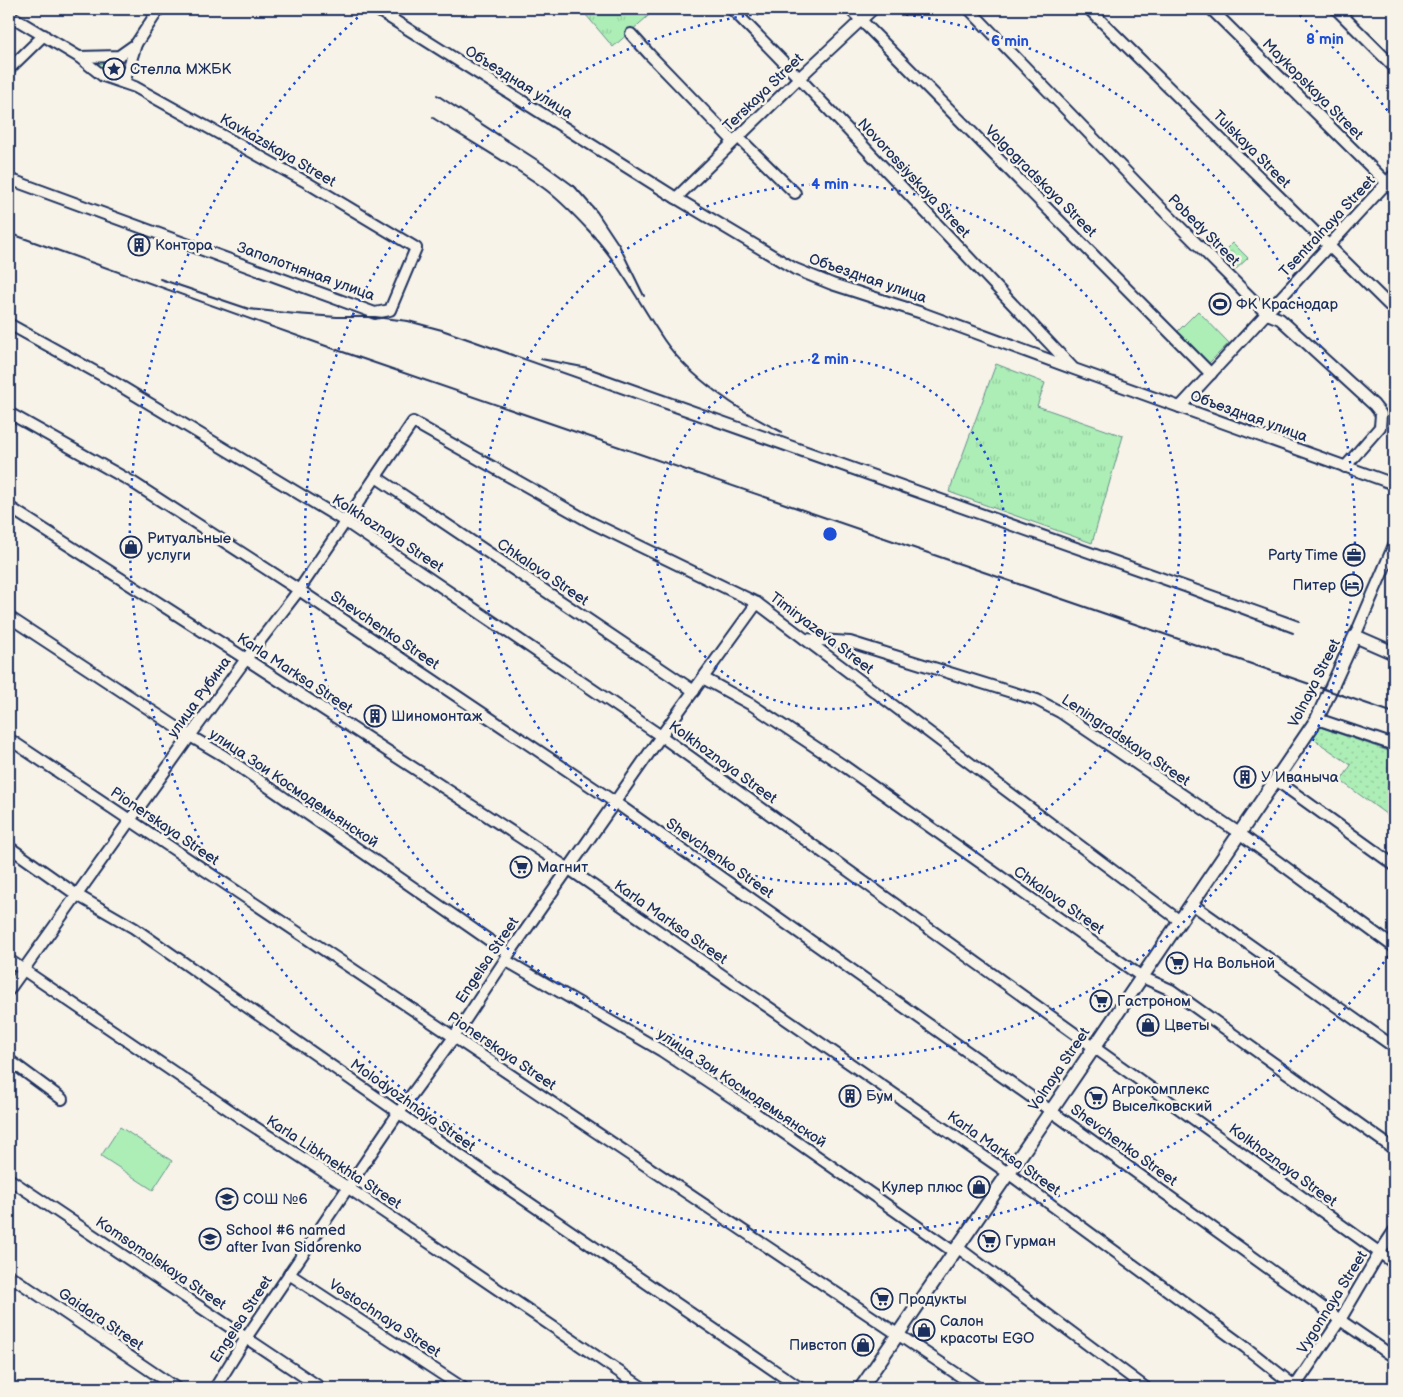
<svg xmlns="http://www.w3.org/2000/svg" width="1403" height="1397" font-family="'Balsamiq Sans',sans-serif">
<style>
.grass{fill:url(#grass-tufts);stroke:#648e8a}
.park{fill:url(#park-crowns);stroke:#648e8a}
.garden{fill:url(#garden-dots);stroke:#648e8a}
.pitch{fill:#adeeb6;stroke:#648e8a}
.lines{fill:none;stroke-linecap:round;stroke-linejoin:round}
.minor-casing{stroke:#1b2f5e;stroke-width:14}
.major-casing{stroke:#1b2f5e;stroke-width:16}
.minor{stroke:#f7f3e8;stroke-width:10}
.major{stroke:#f7f3e8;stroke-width:12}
.rail{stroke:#1b2f5e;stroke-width:2}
.ring{fill:none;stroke:#1d4ed8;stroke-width:2.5;stroke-dasharray:2.5 5}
.labels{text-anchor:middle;stroke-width:5;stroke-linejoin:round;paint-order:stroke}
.poi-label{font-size:15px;fill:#1b2f5e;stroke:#f7f3e8;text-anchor:start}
.street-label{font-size:15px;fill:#1b2f5e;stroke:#f7f3e8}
.centre{fill:#1d4ed8;stroke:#f7f3e8;stroke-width:2.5}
.ring-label{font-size:15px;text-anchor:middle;font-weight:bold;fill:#1d4ed8;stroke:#f7f3e8;stroke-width:5;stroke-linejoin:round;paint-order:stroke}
</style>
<defs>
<pattern id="grass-tufts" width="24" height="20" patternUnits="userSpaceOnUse" patternTransform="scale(1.25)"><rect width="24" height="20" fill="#adeeb6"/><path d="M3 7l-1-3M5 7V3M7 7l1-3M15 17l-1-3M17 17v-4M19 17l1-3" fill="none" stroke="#94cc9f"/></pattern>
<pattern id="park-crowns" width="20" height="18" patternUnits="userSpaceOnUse" patternTransform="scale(1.25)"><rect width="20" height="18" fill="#adeeb6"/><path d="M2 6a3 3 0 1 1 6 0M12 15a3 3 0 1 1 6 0" fill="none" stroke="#94cc9f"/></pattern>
<pattern id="garden-dots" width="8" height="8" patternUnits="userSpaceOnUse" patternTransform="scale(1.25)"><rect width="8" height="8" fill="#adeeb6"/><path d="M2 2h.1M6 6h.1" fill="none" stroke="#94cc9f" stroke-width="1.8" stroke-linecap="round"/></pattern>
</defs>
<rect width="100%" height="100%" fill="#f7f3e8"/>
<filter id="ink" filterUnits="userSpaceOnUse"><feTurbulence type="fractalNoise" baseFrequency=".02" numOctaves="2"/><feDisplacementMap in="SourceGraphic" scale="10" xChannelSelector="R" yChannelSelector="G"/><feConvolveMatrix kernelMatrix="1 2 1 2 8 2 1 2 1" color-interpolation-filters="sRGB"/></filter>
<g filter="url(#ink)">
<g class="grass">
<polygon points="581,9 656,9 613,47"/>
<path d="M87 59 118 63 121 66C123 90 94 64 87 59Z"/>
<polygon points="996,364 1045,383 1037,406 1123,436 1092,543 949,492"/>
</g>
<polygon class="park" points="1233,243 1248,258 1234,271 1220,256"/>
<polygon class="garden" points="1320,727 1394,753 1394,820 1341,781 1351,765 1312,738"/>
<g class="pitch">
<polygon points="1198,311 1229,343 1209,363 1178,331"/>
<polygon points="120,1127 172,1161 153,1190 101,1156"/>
</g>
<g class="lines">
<g class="minor-casing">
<g id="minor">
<polyline points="376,9 676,198 795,269 832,284 922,313 1074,369 1394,484"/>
<polyline points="732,9 799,78 1072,367"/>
<polyline points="850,9 1211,374"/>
<polyline points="969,9 1157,204 1267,314 1280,319 1374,405 1381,414 1380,427 1345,467"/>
<polyline points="1089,9 1394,310"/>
<polyline points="1211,9 1394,190"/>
<polyline points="1336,9 1394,67"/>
<polyline points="9,15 79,57 119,56 136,44 159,9"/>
<polyline points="631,34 650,55 733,141"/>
<polyline points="9,69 44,35"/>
<polyline points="124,83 136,44"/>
<polyline points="738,137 795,193"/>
<polyline points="9,179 375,313 390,310 416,248 306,182 135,87 103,76 79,57"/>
<polyline points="676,198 799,78 873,9"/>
<polyline points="9,324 112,381 346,522 661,736 1394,1263"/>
<polyline points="1180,407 1394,175"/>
<polyline points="9,413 132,482 299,590 616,803 1051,1111 1340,1320 1394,1357"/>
<polyline points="376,477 694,691"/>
<polyline points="9,507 246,659 569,869 1008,1173 1245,1347 1297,1388"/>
<polyline points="9,617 190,736 224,756 509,954"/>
<polyline points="1355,636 1394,545"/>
<polyline points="805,639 850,642 1037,700 1060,712 1239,833 1394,947"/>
<polyline points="703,678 752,705 844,766 1142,977 1171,990 1394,1149"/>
<polyline points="1317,719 1394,745"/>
<polyline points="9,739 978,1388"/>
<polyline points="1276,780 1394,865"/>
<polyline points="9,847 77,895 134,928 452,1150 800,1388"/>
<polyline points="1192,904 1394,1047"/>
<polyline points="9,960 244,1120 347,1187 643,1388"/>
<polyline points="505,960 662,1051 751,1110 954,1252"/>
<polyline points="9,990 190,736 246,659 299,590 413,422 590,522 757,603 1180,921"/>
<polyline points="9,1060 62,1099"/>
<polyline points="9,1179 321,1388"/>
<polyline points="957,1247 1146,1388"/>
<polyline points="289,1274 463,1388"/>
<polyline points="9,1275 176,1388"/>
<polyline points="215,1388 246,1338 399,1112 454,1037 509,954 661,736 757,603"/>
<polyline points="1294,1388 1340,1320 1380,1252 1394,1231"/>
</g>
</g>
<g class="major-casing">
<polyline id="major" points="861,1388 1051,1111 1317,719 1355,636 1394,653"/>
</g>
<use href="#minor" class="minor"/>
<use href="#major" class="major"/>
<g class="rail">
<polyline points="437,95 545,165 575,187 597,212 619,245 644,296"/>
<path d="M433 118C469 141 507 162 542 187 559 199 575 216 589 231 619 263 639 303 664 340 690 378 741 412 782 432"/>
<polyline points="9,233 340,351 1394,713"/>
<polyline points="160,279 249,309 296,314 337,317 375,317 408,321 442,330 1184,592 1293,633"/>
<polyline points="541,359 588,368 1299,621"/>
</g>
</g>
</g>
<g class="ring">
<circle cx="830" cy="534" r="175"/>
<circle cx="830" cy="534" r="350"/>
<circle cx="830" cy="534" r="525"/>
<path d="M1393 950A700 700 0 1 1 366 10M1294 10A700 700 0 0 1 1393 118"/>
</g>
<defs>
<g id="sight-ring" transform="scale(1.125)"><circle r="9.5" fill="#f7f3e8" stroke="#1b2f5e" stroke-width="1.5"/><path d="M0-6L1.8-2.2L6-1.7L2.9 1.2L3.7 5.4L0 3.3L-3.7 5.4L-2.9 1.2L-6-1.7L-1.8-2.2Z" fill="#1b2f5e"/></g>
<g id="building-ring" transform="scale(1.125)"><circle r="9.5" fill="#f7f3e8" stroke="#1b2f5e" stroke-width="1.5"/><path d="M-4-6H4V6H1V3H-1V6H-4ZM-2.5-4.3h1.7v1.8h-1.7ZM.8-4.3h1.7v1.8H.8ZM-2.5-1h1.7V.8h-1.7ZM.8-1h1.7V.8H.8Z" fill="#1b2f5e"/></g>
<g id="stadium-ring" transform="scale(1.125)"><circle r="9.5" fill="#f7f3e8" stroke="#1b2f5e" stroke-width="1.5"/><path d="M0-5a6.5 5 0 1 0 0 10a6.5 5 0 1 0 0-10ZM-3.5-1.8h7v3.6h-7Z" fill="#1b2f5e"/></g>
<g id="shop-ring" transform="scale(1.125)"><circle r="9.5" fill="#f7f3e8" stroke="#1b2f5e" stroke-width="1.5"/><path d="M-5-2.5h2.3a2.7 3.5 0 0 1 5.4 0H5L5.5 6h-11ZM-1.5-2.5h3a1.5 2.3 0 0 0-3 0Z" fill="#1b2f5e"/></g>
<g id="office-ring" transform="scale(1.125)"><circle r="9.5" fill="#f7f3e8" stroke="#1b2f5e" stroke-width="1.5"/><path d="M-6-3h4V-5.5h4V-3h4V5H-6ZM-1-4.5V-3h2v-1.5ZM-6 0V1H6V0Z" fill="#1b2f5e"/></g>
<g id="hotel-ring" transform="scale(1.125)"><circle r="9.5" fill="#f7f3e8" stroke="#1b2f5e" stroke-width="1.5"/><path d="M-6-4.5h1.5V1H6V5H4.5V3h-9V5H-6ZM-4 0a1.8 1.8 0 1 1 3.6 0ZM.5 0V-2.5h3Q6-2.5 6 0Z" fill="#1b2f5e"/></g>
<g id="supermarket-ring" transform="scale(1.125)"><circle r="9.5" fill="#f7f3e8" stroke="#1b2f5e" stroke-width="1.5"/><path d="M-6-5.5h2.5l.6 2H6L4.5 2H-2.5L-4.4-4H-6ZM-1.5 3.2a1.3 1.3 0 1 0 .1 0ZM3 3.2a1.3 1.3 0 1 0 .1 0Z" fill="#1b2f5e"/></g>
<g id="school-ring" transform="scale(1.125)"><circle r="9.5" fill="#f7f3e8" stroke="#1b2f5e" stroke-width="1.5"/><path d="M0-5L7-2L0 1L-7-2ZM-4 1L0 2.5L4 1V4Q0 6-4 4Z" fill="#1b2f5e"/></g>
</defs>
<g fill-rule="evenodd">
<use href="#sight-ring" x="114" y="69"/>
<use href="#building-ring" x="139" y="245"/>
<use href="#stadium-ring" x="1220" y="304"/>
<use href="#shop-ring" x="131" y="547"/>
<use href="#office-ring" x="1354" y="555"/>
<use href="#hotel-ring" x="1352" y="585"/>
<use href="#building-ring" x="375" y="716"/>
<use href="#building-ring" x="1245" y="777"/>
<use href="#supermarket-ring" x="521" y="867"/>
<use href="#supermarket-ring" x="1177" y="963"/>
<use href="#supermarket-ring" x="1101" y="1001"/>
<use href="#shop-ring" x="1148" y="1025"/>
<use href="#building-ring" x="850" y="1096"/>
<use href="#supermarket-ring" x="1096" y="1098"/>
<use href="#shop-ring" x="979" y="1187"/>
<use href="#school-ring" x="227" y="1199"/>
<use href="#school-ring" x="210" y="1239"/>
<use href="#supermarket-ring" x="989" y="1241"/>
<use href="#supermarket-ring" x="882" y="1299"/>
<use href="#shop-ring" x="924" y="1330"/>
<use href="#shop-ring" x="863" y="1345"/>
</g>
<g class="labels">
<g class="poi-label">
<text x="130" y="74">Стелла МЖБК</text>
<text x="155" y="250">Контора</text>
<text x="1236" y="309">ФК Краснодар</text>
<text x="147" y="543">Ритуальные<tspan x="147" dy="17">услуги</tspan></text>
<text x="1338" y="560" text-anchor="end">Party Time</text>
<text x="1336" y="590" text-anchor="end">Питер</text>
<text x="391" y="721">Шиномонтаж</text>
<text x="1261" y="782">У Иваныча</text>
<text x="537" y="872">Магнит</text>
<text x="1193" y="968">На Вольной</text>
<text x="1117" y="1006">Гастроном</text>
<text x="1164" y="1030">Цветы</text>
<text x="1112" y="1094">Агрокомплекс<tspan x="1112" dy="17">Выселковский</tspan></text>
<text x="866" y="1101">Бум</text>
<text x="963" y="1192" text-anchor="end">Кулер плюс</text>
<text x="243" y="1204">СОШ №6</text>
<text x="226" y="1235">School #6 named<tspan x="226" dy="17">after Ivan Sidorenko</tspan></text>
<text x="1005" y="1246">Гурман</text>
<text x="898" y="1304">Продукты</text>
<text x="940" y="1326">Салон<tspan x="940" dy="17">красоты EGO</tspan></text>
<text x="847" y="1350" text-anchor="end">Пивстоп</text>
</g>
<g class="street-label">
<text transform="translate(519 82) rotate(32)" y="5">Объездная улица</text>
<text transform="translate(1313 89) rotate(45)" y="5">Maykopskaya Street</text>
<text transform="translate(763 92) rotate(-44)" y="5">Terskaya Street</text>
<text transform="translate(1252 149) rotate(45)" y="5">Tulskaya Street</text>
<text transform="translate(278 150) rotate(30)" y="5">Kavkazskaya Street</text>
<text transform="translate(914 178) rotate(47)" y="5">Novorossiyskaya Street</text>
<text transform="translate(1041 181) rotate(45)" y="5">Volgogradskaya Street</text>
<text transform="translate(1327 226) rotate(-47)" y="5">Tsentralnaya Street</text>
<text transform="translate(1204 230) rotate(45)" y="5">Pobedy Street</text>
<text transform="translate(306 271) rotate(20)" y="5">Заполотняная улица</text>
<text transform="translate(868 278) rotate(19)" y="5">Объездная улица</text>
<text transform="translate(1249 416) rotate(20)" y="5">Объездная улица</text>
<text transform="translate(388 533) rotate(33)" y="5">Kolkhoznaya Street</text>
<text transform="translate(543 572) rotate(34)" y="5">Chkalova Street</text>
<text transform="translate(385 630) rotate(34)" y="5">Shevchenko Street</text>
<text transform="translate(822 633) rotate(37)" y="5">Timiryazeva Street</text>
<text transform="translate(295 673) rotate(33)" y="5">Karla Marksa Street</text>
<text transform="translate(1314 683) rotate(-63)" y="5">Volnaya Street</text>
<text transform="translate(199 697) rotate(-54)" y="5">улица Рубина</text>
<text transform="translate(1126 740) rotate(34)" y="5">Leningradskaya Street</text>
<text transform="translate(723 762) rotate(36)" y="5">Kolkhoznaya Street</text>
<text transform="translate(294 788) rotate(34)" y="5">улица Зои Космодемьянской</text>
<text transform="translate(165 826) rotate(34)" y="5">Pionerskaya Street</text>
<text transform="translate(720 858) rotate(35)" y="5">Shevchenko Street</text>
<text transform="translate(1059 900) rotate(35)" y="5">Chkalova Street</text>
<text transform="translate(671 922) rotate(35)" y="5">Karla Marksa Street</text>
<text transform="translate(487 960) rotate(-56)" y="5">Engelsa Street</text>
<text transform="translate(502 1051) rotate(34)" y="5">Pionerskaya Street</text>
<text transform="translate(1059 1069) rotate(-56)" y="5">Volnaya Street</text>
<text transform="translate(742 1088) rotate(34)" y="5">улица Зои Космодемьянской</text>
<text transform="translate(413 1105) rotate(35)" y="5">Molodyozhnaya Street</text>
<text transform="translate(1124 1145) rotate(36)" y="5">Shevchenko Street</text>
<text transform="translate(1004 1153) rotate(35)" y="5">Karla Marksa Street</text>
<text transform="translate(334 1162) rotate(33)" y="5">Karla Libknekhta Street</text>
<text transform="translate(1283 1165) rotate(36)" y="5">Kolkhoznaya Street</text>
<text transform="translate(161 1263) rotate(34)" y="5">Komsomolskaya Street</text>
<text transform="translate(1332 1302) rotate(-58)" y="5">Vygonnaya Street</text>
<text transform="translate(385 1318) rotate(33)" y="5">Vostochnaya Street</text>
<text transform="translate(101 1319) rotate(34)" y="5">Gaidara Street</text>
<text transform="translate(241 1319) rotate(-57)" y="5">Engelsa Street</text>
</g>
</g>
<circle cx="830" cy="534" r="8" class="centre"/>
<g class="ring-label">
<text x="1325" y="44">8 min</text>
<text x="1010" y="46">6 min</text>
<text x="830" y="189">4 min</text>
<text x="830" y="364">2 min</text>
</g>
<rect width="1403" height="1397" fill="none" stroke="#f7f3e8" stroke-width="30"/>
<rect x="15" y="15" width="1373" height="1367" fill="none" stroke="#1b2f5e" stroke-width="2" filter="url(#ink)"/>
</svg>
